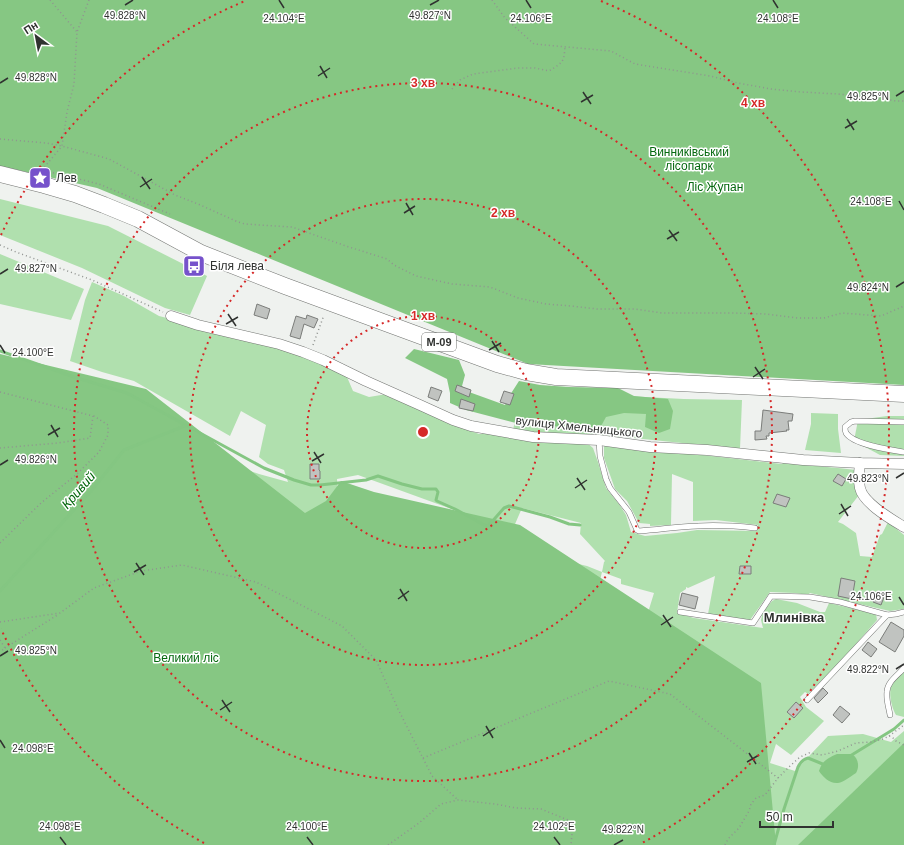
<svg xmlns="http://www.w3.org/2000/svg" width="904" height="845" font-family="Helvetica,sans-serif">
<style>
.green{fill:#b0e0ae;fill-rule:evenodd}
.forest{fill:#86c783}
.water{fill:#84c682}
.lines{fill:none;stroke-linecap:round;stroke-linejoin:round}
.stream{stroke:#84c682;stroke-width:3}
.building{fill:#c0c3c0;stroke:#7b7d7a}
.service-casing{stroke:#727471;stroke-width:6}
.minor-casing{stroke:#727471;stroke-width:11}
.primary-casing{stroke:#727471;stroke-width:17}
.path{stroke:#909390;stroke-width:1.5;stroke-dasharray:1 3;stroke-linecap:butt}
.service{stroke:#fff;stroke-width:5}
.minor{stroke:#fff;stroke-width:10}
.primary{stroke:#fff;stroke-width:16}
.ticks{fill:none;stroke:#303230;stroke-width:1.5}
.ring{fill:none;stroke:#d62828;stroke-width:2;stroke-dasharray:2 4}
.labels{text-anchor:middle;stroke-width:3;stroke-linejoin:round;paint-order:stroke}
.shield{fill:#fff;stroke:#6e706e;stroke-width:1}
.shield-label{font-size:11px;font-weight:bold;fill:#303230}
.park-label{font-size:12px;fill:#05690f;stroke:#fff}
.poi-label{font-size:12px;fill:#303230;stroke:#fff;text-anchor:start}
.street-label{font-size:12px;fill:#303230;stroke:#fff}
.water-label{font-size:13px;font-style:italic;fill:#006509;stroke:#fff}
.neighbourhood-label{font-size:13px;font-weight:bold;fill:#303230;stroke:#fff}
.ticks-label{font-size:10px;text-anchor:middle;fill:#303230;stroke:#fff;stroke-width:3;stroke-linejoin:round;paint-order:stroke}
.centre{fill:#d62828;stroke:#fff;stroke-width:2}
.ring-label{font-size:12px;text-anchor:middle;font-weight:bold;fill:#d62828;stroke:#fff;stroke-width:3;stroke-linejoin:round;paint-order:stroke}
</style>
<rect width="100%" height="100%" fill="#eff2ef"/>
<g class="green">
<polygon points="0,199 108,226 207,276 190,315 165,308 82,268 0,235"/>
<polygon points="0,254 84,289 71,320 0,304"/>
<path d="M92 282 124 296 159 316 262 342 320 361 347 377 353 391 369 397 387 394 446 421 445 422 479 434H482L483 429 586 442 593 448 598 462 606 488 619 504 626 515 631 532 645 536 677 533 697 530 757 531 758 525 716 520 693 521V482L672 474 671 525 650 526V524L639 523 627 501 615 489 604 458V447L605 444 782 464 783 463 838 468 856 470 859 495 838 522 843 524 856 533 860 556 872 557 880 535 882 534 888 522 904 535V609L890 611 810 593 808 595 795 593 770 592 750 620 708 614 715 576 688 588 686 587V589L680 593 677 613 694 618 763 628 761 620 763 612 772 601 776 599 797 603 820 612H825L829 603 876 614 877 620 842 660 808 694 805 692 800 697 806 707 824 721 791 755 776 744 770 763 795 771 828 736 863 734 891 742 904 731V845H0V374L244 469 259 474 288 482 284 470 268 464 259 457 266 425 241 411 230 436 134 381 102 372 70 361 85 300ZM358 475 512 531 522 508 581 523 580 534 605 561 604 562 602 572 587 566 477 540 338 496 337 479ZM602 572 621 579V584L654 593 646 619 595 601Z"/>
<polygon points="526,385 566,393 684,399 742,400 740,449 595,434 556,434 534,432 513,429"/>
<polygon points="811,413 838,414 838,429 841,453 805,450 811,424"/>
<polygon points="887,416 904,416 904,456 880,455 854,441 858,420"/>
<path d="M904 670V717L896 715C891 706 887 689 894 680 897 676 901 673 904 670Z"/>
</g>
<g class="forest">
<polygon points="0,0 904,0 904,385 528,364 97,188 0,166"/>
<polygon points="414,349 459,360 465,375 462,386 469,392 505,405 510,395 519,381 540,385 569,387 618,388 634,396 668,399 673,411 670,429 659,433 645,427 646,414 624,413 606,417 600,428 582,428 520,424 466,410 450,403 450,393 447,379 405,358"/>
<polygon points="0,354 146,389 305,513 326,501 341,481 374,492 520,525 761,683 776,845 0,845"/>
<polygon points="904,743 904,845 798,845"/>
</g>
<path class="water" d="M837 754H852C858 758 860 766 856 773 851 776 844 782 838 783 830 784 823 777 819 771 822 761 828 758 837 754Z"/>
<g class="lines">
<g class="stream">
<polyline points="0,351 77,378 127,393 264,468 294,480 311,485 320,485 366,480 378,476 402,484 422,489 436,489 438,492 436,500 437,501 455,509 486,526 489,525 504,508 509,506 550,517 569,524 580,525"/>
<polyline points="0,591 92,490 124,450 187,425"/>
<polyline points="850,756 894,729 904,720"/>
<path d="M774 845 784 809 798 767C800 763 803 759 808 758L825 765"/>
</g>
</g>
<g class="building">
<polygon points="257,304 270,309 267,319 254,315"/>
<polygon points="307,315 318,319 314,328 304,324 300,339 290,336 296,316 306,319"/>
<polygon points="457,385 471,390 469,397 455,391"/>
<polygon points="431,387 442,391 438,401 428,397"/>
<polygon points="504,391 514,394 510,405 500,402"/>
<polygon points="461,399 475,404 473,411 459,408"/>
<polygon points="763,410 793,414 792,421 788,421 789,430 786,430 787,431 769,433 769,436 766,436 767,439 755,440 755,431 761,431"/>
<polygon points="310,464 319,464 319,470 320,471 320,479 310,479"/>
<polygon points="838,474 846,479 842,486 833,481"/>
<polygon points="777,494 790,498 786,507 773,503"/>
<polygon points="740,566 751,566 751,574 739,574"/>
<polygon points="841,578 855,581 852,599 838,596"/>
<polygon points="682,593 698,597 695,609 679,605"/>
<polygon points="875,594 884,597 881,605 873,602"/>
<polygon points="891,622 904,630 904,636 895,652 879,642"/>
<polygon points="868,642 877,649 871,657 862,650"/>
<polygon points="823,688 828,693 818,703 814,698"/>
<polygon points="796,702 803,708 794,718 787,712"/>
<polygon points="840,706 850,714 842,723 833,715"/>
</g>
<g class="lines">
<g class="service-casing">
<g id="service">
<path d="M904 422 855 421 851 422 845 427C845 430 845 431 846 433 854 445 891 450 904 452"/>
<path d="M599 440 600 456 606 479 610 488 629 512 637 530 639 531C659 530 679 526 698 526 717 525 736 526 755 528"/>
<polyline points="680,612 753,623 771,596 810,597 840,602 887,615 896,614 904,612"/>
<polyline points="807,700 887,615"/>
<path d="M890 715C889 708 886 700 887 692 887 682 898 675 904 668"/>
</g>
</g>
<g class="minor-casing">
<g id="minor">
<polyline points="171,316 198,325 279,344 303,352 323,360 366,381 420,405 453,420 471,426 533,437 599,440 650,447 707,450 803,460 860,463 904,464"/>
<path d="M860 463C859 472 858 480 860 488 863 503 891 519 904 527"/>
</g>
</g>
<g class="primary-casing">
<polyline id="primary" points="0,174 44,185 75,194 104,205 138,219 201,253 285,286 497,364 526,372 556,377 904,394"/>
</g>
<g class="path">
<polyline points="50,0 77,32"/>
<polyline points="89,0 77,32 74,84 67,112 62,146 42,170 99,184 170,214"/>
<polyline points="492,0 505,18 534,44 611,51 635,64 710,76 738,83 771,89 801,92 838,94 877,98 896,101 904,101"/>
<path d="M452 89 460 80 473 74 518 68H535L549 71C563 62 564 63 565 46"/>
<polyline points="0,139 46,143 62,146 109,159 175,195 198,204 238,222 245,224 292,227 346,246 387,259 394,265 416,276 452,284 490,287 518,298 546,304 571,306 597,309 635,309 662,313 733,313 766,314 798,318 824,318 842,313 881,316 904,306"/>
<polyline points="0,245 16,252 92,280 163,312"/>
<polyline points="313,345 324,315"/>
<polyline points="0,392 93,416 90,438 58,443 0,448"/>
<polyline points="0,543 41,503 77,474 99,452 108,435 108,425 94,416"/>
<polyline points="0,622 60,613 94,588 141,571 182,565 256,582 342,626 376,660 398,709 432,776 458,800"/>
<polyline points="0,640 5,648 0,652"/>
<polyline points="5,648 59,614"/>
<polyline points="889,736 904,725"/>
<polyline points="423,758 609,681 670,694 736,745 778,778"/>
<polyline points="388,845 419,823 441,804 458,800 495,804 516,808 541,809 568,820 572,834 571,845"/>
<polyline points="725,845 728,839 739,828 749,811 751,804 756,798 765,795 778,778 790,766 800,757 809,753 822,755 838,751 856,743 871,742 883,739 889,736 892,737 896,741 904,745"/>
</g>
<use href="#service" class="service"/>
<use href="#minor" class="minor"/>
<use href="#primary" class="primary"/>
</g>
<path class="ticks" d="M279 0 284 8M526 0 531 8M773 0 778 8M125 5 133 0M430 5 439 0M320 66 327 78M318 76 330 68M0 83 8 78M583 92 591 104M896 96 904 91M581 102 593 95M847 119 854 130M845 128 857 121M142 177 150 189M140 187 152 179M899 201 904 210M406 203 413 215M404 213 415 206M669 230 677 241M667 239 679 232M0 274 8 269M896 287 904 282M228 314 236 326M226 324 238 317M492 341 499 352M0 345 5 353M489 350 501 343M755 367 763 379M753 377 765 369M51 425 58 437M48 435 60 428M314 452 321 463M312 461 324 454M0 465 8 460M577 478 585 490M896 478 904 473M575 488 587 480M841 504 848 516M839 514 851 506M136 563 144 575M134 572 146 565M400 589 407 601M899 597 904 605M398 599 409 591M663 615 671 627M661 625 673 617M0 656 8 651M896 669 904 664M222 700 230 712M220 710 232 702M486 726 493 738M483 736 495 728M0 740 5 748M749 753 756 764M747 762 759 755M60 837 66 845M307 837 313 845M554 837 560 845M614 845 623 840"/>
<g class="ring">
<circle cx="423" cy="432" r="116"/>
<circle cx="423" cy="432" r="233"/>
<circle cx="423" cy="432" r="349"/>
<path d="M204 843A466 466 0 0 1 1 629M1 235A466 466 0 0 1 245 1M601 1A466 466 0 0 1 642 843"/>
</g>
<defs>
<g id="sight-square" transform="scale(1.15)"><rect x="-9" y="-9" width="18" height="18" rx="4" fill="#7652cb" stroke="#fff"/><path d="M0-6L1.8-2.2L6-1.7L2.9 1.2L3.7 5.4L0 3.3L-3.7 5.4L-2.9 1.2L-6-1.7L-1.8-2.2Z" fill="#fff"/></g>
<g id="bus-square" transform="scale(1.15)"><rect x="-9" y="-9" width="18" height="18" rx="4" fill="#7652cb" stroke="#fff"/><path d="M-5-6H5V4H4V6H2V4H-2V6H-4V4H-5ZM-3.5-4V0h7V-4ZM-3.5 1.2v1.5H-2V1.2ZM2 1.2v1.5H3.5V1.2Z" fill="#fff"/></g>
</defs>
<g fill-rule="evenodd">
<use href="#sight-square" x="40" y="178"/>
<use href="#bus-square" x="194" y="266"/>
</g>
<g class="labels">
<rect class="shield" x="422" y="333" width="34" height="18" rx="3"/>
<g class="shield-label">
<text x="439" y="346">М-09</text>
</g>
<g class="park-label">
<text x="689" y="156">Винниківський<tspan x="689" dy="14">лісопарк</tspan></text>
<text x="715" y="191">Ліс Жупан</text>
<text x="186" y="662">Великий ліс</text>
</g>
<g class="poi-label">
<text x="56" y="182">Лев</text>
<text x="210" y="270">Бiля лева</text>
</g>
<g class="street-label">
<text transform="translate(579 427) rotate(6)" y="4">вулиця Хмельницького</text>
</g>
<g class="water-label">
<text transform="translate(78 490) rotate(-49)" y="5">Кривий</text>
</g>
<g class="neighbourhood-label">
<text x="794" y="622">Млинівка</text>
</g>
</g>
<g class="ticks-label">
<text x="125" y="19">49.828°N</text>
<text x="430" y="19">49.827°N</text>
<text x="284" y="22">24.104°E</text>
<text x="531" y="22">24.106°E</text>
<text x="778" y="22">24.108°E</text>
<text x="36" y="81">49.828°N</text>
<text x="868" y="100">49.825°N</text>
<text x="871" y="205">24.108°E</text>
<text x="36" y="272">49.827°N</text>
<text x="868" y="291">49.824°N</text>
<text x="33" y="356">24.100°E</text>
<text x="36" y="463">49.826°N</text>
<text x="868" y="482">49.823°N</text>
<text x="871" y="600">24.106°E</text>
<text x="36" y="654">49.825°N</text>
<text x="868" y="673">49.822°N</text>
<text x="33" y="752">24.098°E</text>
<text x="60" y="830">24.098°E</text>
<text x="307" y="830">24.100°E</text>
<text x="554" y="830">24.102°E</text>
<text x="623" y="833">49.822°N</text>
</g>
<circle cx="423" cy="432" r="6" class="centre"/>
<g class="ring-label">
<text x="423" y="87">3 хв</text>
<text x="753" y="107">4 хв</text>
<text x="503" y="217">2 хв</text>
<text x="423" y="320">1 хв</text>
</g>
<g transform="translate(36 36) rotate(328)" stroke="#ffffff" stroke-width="3" paint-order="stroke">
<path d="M0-3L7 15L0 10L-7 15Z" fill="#303230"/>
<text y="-6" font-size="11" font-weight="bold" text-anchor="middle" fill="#303230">Пн</text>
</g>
<path d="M760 821v6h73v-6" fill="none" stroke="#303230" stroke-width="2"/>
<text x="766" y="821" font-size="12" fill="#303230" stroke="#ffffff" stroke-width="3" paint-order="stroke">50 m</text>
</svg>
